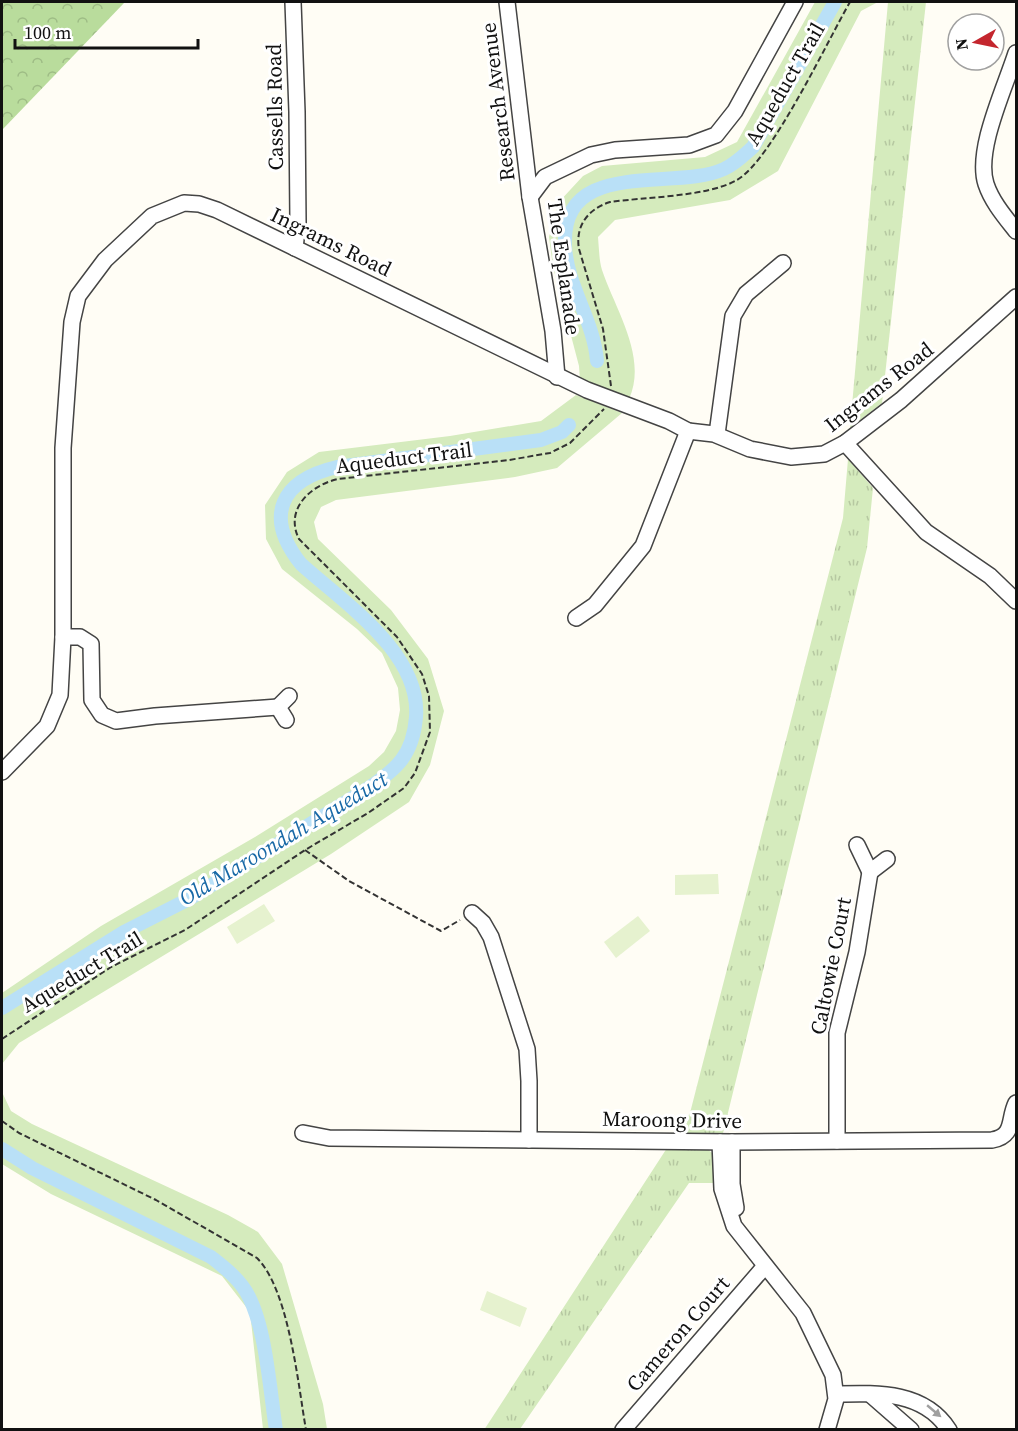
<svg xmlns="http://www.w3.org/2000/svg" width="1018" height="1431" font-family="'Source Serif 4',serif">
<style>
.grass{fill:url(#grass-tufts)}
.forest{fill:url(#forest-crowns)}
.park{fill:#d5ebbd}
.pitch{fill:#e6f2cf}
.lines{fill:none;stroke-linecap:round;stroke-linejoin:round}
.canal{stroke:#b9e0f7;stroke-width:14}
.minor-casing{stroke:#444;stroke-width:18}
.path{stroke:#333;stroke-width:2;stroke-dasharray:6 3;stroke-linecap:butt}
.minor{stroke:#fff;stroke-width:15}
.oneway{fill:#a0a0a0}
.labels{text-anchor:middle;stroke-width:6;stroke-linejoin:round;paint-order:stroke}
.street-label{font-size:21px;fill:#111;stroke:#fff}
.water-label{font-size:22px;font-style:italic;fill:#1768a6;stroke:#fff}
</style>
<defs>
<pattern id="grass-tufts" width="24" height="20" patternUnits="userSpaceOnUse" patternTransform="scale(1.5)"><rect width="24" height="20" fill="#d5ebbd"/><path d="M3 7l-1-3M5 7V3M7 7l1-3M15 17l-1-3M17 17v-4M19 17l1-3" fill="none" stroke="#b6c8a1"/></pattern>
<pattern id="forest-crowns" width="20" height="18" patternUnits="userSpaceOnUse" patternTransform="scale(1.5)"><rect width="20" height="18" fill="#b9dc9c"/><path d="M2 6a3 3 0 1 1 6 0M12 15a3 3 0 1 1 6 0" fill="none" stroke="#9ebc85"/></pattern>
</defs>
<rect width="100%" height="100%" fill="#fffdf5"/>
<g class="grass">
<polygon points="888,2 926,2 882,403 850,428"/>
<polygon points="848,459 873,488 867,548 723,1133 676,1134 690,1113 843,518"/>
<polygon points="667,1148 707,1149 716,1156 715,1183 689,1183 520,1429 484,1430"/>
</g>
<polygon class="forest" points="2,2 125,2 2,130"/>
<g class="park">
<path d="M815 2H878L861 11 778 171 730 200 615 220 598 237C599 248 599 260 602 270 615 309 648 357 629 399L580 381 579 366 553 267 549 237 558 203 583 176 602 166 705 157 737 142Z"/>
<polygon points="576,395 622,413 557,468 515,477 336,500 321,507 314,522 318,539 391,610 428,659 444,711 430,765 409,802 331,854 19,1043 2,1064 2,993 101,926 255,837 369,766 384,752 396,731 400,710 398,688 382,653 357,629 282,569 266,539 265,505 287,472 319,452 450,436 541,421"/>
<polygon points="2,1092 11,1111 32,1124 228,1215 258,1232 282,1264 323,1404 327,1429 263,1429 250,1312 222,1276 51,1194 2,1164"/>
</g>
<g class="pitch">
<polygon points="718,874 719,894 675,895 675,875"/>
<polygon points="264,904 275,921 237,944 227,927"/>
<polygon points="638,916 650,931 616,958 604,942"/>
<polygon points="487,1291 527,1308 520,1327 480,1310"/>
</g>
<g class="lines">
<g class="canal">
<path d="M597 361C594 321 567 286 565 246 561 156 674 192 724 169 735 164 744 155 753 147L835 2"/>
<path d="M2 1008 124 932 189 899 367 789C397 769 413 755 416 717 421 653 344 603 301 564 263 516 281 480 337 467L541 440 562 432 569 425"/>
<path d="M2 1149 32 1168 211 1257C225 1268 241 1280 249 1297 266 1330 270 1391 276 1430"/>
</g>
<g class="minor-casing">
<g id="minor">
<polyline points="293,2 297,112 298,222 295,248"/>
<polyline points="507,2 530,197 553,331 557,377"/>
<path d="M1016 53C1005 88 975 150 986 184 992 202 1005 217 1016 231"/>
<polyline points="530,197 545,177 591,155 615,150 689,145 716,135 735,111 795,2"/>
<polyline points="717,434 733,316 746,294 783,263"/>
<polyline points="845,443 926,532 990,576 1016,601"/>
<polyline points="576,618 595,605 643,546 688,431"/>
<polyline points="63,637 80,637 91,644 92,700 102,715 116,721 155,716 278,707"/>
<polyline points="286,720 278,707 289,696"/>
<polyline points="2,772 47,726 60,695 63,637 63,448 72,322 78,296 105,260 152,216 184,203 199,204 217,210 587,390 669,421 688,431 714,434 750,449 791,457 824,454 845,443 901,400 1016,297"/>
<polyline points="857,845 870,872 887,859"/>
<polyline points="472,913 483,923 491,937 527,1049 529,1081 529,1140"/>
<path d="M303 1133 329 1138 732 1142 992 1140C1015 1136 1008 1119 1016 1103"/>
<polyline points="837,1141 837,1033 857,952 870,872"/>
<polyline points="720,1142 722,1189 734,1226 803,1313 833,1375 836,1399 827,1430"/>
<polyline points="732,1142 732,1184 736,1208"/>
<path d="M836 1394C878 1393 924 1391 949 1430"/>
<polyline points="871,1395 911,1430"/>
<polyline points="623,1430 765,1266"/>
</g>
</g>
<g class="path">
<path d="M611 386 603 329 579 249C575 226 588 209 610 202 645 197 707 197 737 180 771 161 828 40 850 2"/>
<polyline points="305,850 349,881 441,931 460,920"/>
<path d="M2 1039 111 967 185 930 305 850 368 813 404 788 415 773 430 732 429 696 422 674 397 637 299 539C284 509 311 485 338 479L509 460 550 453 570 443 604 409"/>
<path d="M2 1121 19 1133 156 1200 257 1258C289 1290 298 1384 306 1430"/>
</g>
<use href="#minor" class="minor"/>
</g>
<defs><path id="oneway-solid" d="M-6-.8H1V-3.2L6.5 0L1 3.2V.8H-6Z" transform="scale(1.5)"/></defs>
<use class="oneway" href="#oneway-solid" transform="translate(934 1411) rotate(40)"/>
<g class="labels">
<g class="street-label">
<text transform="translate(785 84) rotate(-60)" y="7">Aqueduct Trail</text>
<text transform="translate(498 102) rotate(-97)" y="7">Research Avenue</text>
<text transform="translate(275 107) rotate(-91)" y="7">Cassells Road</text>
<text transform="translate(331 242) rotate(26)" y="7">Ingrams Road</text>
<text transform="translate(564 267) rotate(82)" y="7">The Esplanade</text>
<text transform="translate(879 387) rotate(-38)" y="7">Ingrams Road</text>
<text transform="translate(404 458) rotate(-7)" y="7">Aqueduct Trail</text>
<text transform="translate(831 966) rotate(-79)" y="7">Caltowie Court</text>
<text transform="translate(82 972) rotate(-31)" y="7">Aqueduct Trail</text>
<text transform="translate(672 1120) rotate(1)" y="7">Maroong Drive</text>
<text transform="translate(678 1334) rotate(-49)" y="7">Cameron Court</text>
</g>
<g class="water-label">
<text transform="translate(283 838) rotate(-31)" y="8">Old Maroondah Aqueduct</text>
</g>
</g>
<rect width="1018" height="1431" fill="none" stroke="#111111" stroke-width="6"/>
<g transform="translate(976 42) rotate(261)"><circle r="28" fill="#ffffff" stroke="#a0a0a0" stroke-width="1.5"/>
<path d="M0-4.5L10 22L0 15L-10 22Z" fill="#c4262e"/>
<text y="-9" font-size="16" font-weight="bold" text-anchor="middle" fill="#111111">N</text>
</g>
<path d="M15 39v9h183v-9" fill="none" stroke="#111111" stroke-width="3"/>
<text x="24" y="39" font-size="18" fill="#111111" stroke="#ffffff" stroke-width="4.5" paint-order="stroke">100 m</text>
</svg>
